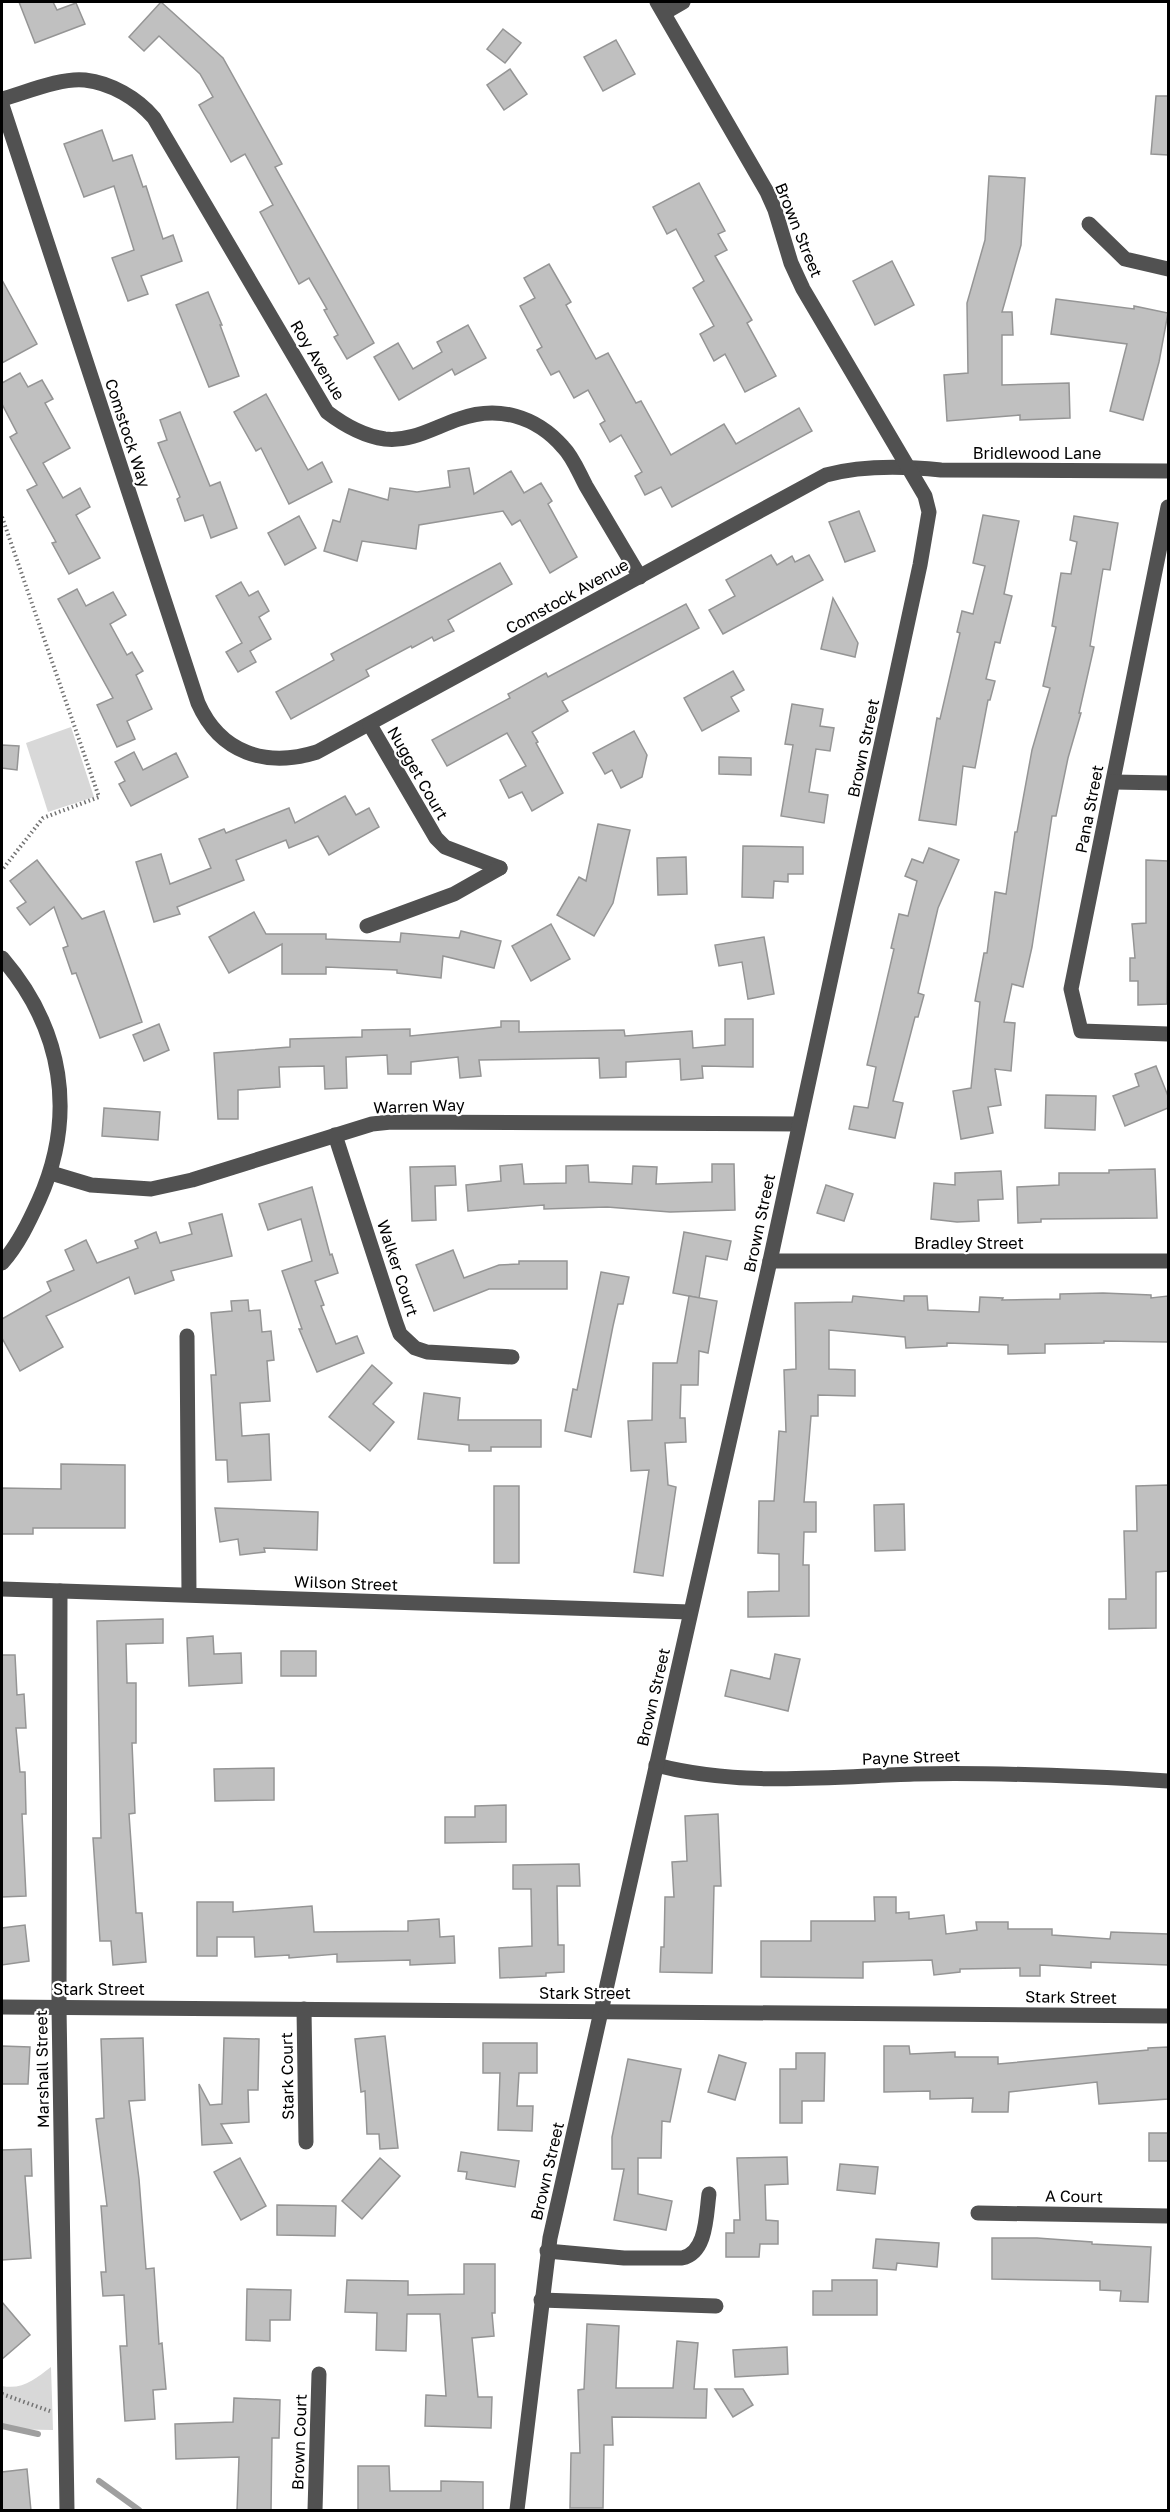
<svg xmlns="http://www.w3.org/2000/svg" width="1170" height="2512" font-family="'Golos Text',sans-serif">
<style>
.green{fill:#d8d8d8}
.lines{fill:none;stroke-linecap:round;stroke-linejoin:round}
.stream{stroke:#9f9f9f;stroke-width:6}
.building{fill:#c0c0c0;stroke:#959595;stroke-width:1.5}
.path{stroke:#737373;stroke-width:4;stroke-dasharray:1.5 3;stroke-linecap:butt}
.minor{stroke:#515151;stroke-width:15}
.labels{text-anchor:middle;stroke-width:4.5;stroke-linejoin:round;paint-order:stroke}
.street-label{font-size:16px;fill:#000;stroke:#fff}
</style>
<rect width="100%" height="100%" fill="#fff"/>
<g class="green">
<polygon points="71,727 94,797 48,812 26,743"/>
<path d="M51 2367 53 2430 2 2429V2386C23 2390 35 2379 51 2367Z"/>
</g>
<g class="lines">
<g class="stream">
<polyline points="2,2426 38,2434"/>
<polyline points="99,2481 139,2510"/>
</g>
</g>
<g class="building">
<polygon points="19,2 53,2 57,10 76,3 85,24 35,43"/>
<polygon points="161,2 223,58 282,164 275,167 374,343 347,359 334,337 338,335 324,310 327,309 309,278 299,284 260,212 273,205 245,154 231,162 199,105 213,97 200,74 159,36 144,51 129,37"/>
<polygon points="503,29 521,43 505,63 487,49"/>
<polygon points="616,40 635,74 603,91 584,57"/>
<polygon points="510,69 527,94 504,110 487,85"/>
<polygon points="1156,96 1168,96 1168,155 1151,154"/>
<polygon points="102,130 113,161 132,155 143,187 146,186 163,239 173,235 182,261 141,276 148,294 128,301 112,258 134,250 114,186 84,197 64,144"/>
<polygon points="989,176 1025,178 1021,245 1002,312 1012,312 1013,335 1002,335 1002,385 1069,383 1070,418 1020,420 1020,415 947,421 944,375 968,373 967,303 985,240"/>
<polygon points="699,183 725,231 718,234 727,250 715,256 752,320 747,323 776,376 745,392 725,354 714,361 700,334 714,326 693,288 704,281 676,229 667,234 653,207"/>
<polygon points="892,261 914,305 875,325 853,281"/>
<polygon points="549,264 571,302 566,305 596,359 608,353 636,403 641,401 671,455 724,424 736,444 799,408 812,431 672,507 661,487 645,495 635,476 642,472 621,435 610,442 600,424 605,421 588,390 574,398 559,371 551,375 537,350 542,347 520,306 535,298 524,278"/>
<polygon points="2,280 37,344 2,363"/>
<polygon points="208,292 222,325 220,325 239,376 209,387 176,305"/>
<polygon points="1056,299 1134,309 1134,306 1168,313 1159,362 1143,420 1110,411 1127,344 1051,334"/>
<polygon points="468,325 486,358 455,375 452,369 399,400 374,357 398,343 413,369 442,352 437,342"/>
<polygon points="20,373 28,387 42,380 53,399 45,403 70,448 43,463 63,498 80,488 90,507 76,515 100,558 69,574 52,543 56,542 27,490 37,485 10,437 17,433 2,404 2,383"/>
<polygon points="266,394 308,470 322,462 332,482 289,504 261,448 256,451 234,412"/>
<polygon points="180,412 210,486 220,482 237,528 211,538 203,515 185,521 177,499 180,497 158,443 167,440 160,420"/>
<polygon points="469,468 474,494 511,471 524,493 541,483 552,501 548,504 577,557 550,573 520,520 512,525 503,511 419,525 416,549 362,541 357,561 324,551 333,520 340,522 349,489 388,500 390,488 417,492 450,487 448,471"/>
<polygon points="859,511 875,551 845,562 829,522"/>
<polygon points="983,515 1019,521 1004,594 1012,596 1000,643 995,642 986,679 995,681 990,700 988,700 975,768 963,766 956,825 919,820 937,718 940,719 960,633 957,632 962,611 973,614 985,566 973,563"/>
<polygon points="299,516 316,548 285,565 268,533"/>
<polygon points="1074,516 1118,523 1110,570 1103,569 1090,646 1094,647 1079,713 1081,713 1068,758 1056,816 1052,816 1032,947 1023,987 1012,984 1004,1022 1015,1023 1011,1071 995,1069 1001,1105 988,1107 993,1133 961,1139 953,1091 971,1088 980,1002 975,1001 984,953 987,953 995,892 1006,894 1015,832 1017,832 1032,750 1050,688 1043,686 1056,627 1052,626 1061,573 1071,574 1077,542 1070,540"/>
<polygon points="771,555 777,565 792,556 795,562 809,555 823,580 723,634 709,610 735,596 726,580"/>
<polygon points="500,563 512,584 448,620 454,631 434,641 432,637 412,648 411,646 366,670 369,676 291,719 276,692 334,660 331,654"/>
<polygon points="241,582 249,596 258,591 269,611 259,617 271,639 250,651 256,662 238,672 226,652 242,643 216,596"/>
<polygon points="77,589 86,606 113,592 126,615 110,624 127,655 132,652 143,671 136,675 152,709 127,721 135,739 117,747 97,705 113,698 58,599"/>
<polygon points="833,598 858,643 855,657 821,649"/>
<polygon points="686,604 699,628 562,701 568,711 532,732 538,742 536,743 563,793 532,811 522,792 509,798 500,780 526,766 507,733 447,766 432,740 510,698 508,694 546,673 548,677"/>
<polygon points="733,671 744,690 731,697 739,711 702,731 684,698"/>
<polygon points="792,704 823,709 820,726 834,728 830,751 816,749 809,792 828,795 824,823 781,816 793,745 785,744"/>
<polygon points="634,731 647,755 642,777 621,788 612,770 605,774 593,753"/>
<polygon points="2,745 19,746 17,770 2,768"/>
<polygon points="134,752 143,770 176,753 188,777 131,806 119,784 125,781 115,762"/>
<polygon points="719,757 751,758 751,775 719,774"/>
<polygon points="345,796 356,815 369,808 379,827 329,855 318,836 289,848 286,840 236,860 244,880 177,907 180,914 154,922 136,862 161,854 170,884 211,868 199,839 224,829 226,833 289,808 295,823"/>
<polygon points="598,824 630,830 613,903 594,936 557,915 579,877 586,881"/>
<polygon points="743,846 803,847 803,874 788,874 788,882 774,881 773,898 742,897"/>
<polygon points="929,848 959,860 938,908 918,993 924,995 918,1017 915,1017 893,1101 903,1103 895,1138 849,1129 854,1106 868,1108 876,1067 867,1065 894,949 891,948 899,914 908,916 917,881 905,876 912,859 923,863"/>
<polygon points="686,857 687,894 658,895 657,858"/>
<polygon points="37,860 82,919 104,911 142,1022 100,1038 76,973 72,974 63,948 68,946 54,907 30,925 17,908 26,902 10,881"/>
<polygon points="1146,860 1168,861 1167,1004 1138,1005 1138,981 1130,981 1130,958 1135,958 1132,924 1146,923"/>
<polygon points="254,912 266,934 326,934 326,939 400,942 401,933 459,938 461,931 501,941 494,968 443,956 441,978 397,973 397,970 326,967 326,974 282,974 282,944 229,973 209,937"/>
<polygon points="551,924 570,959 531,981 512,946"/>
<polygon points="764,937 774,994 748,999 742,962 719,966 715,945"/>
<polygon points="725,1019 753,1019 753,1067 702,1066 703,1078 681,1080 680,1059 626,1062 626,1077 600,1078 599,1058 479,1060 481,1076 460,1078 458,1057 411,1062 411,1074 388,1074 387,1055 346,1057 347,1088 325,1089 324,1066 279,1067 280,1087 238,1090 238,1119 218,1119 214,1053 290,1047 290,1039 362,1037 362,1030 410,1029 410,1036 501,1027 501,1021 519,1021 519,1032 624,1030 625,1036 692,1031 693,1048 725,1045"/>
<polygon points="159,1024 169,1050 144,1061 133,1035"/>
<polygon points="1156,1066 1168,1096 1168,1108 1125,1126 1113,1096 1139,1086 1135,1074"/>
<polygon points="1046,1095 1096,1096 1095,1130 1045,1128"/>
<polygon points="104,1108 160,1112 158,1140 102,1136"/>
<polygon points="522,1164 524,1184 566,1183 566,1166 588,1165 589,1182 632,1184 633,1166 657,1167 656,1184 712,1182 712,1164 734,1164 735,1210 670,1212 607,1207 544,1209 544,1205 468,1211 466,1185 501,1181 500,1166"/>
<polygon points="455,1166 456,1185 435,1186 436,1220 412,1221 410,1167"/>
<polygon points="1155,1169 1157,1218 1041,1219 1041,1222 1018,1223 1017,1187 1059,1185 1059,1173 1109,1173 1109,1170"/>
<polygon points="1001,1171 1003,1199 978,1200 979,1221 957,1222 931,1219 934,1183 955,1185 955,1173"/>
<polygon points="826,1185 853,1194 844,1221 817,1213"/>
<polygon points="312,1187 330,1255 332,1254 338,1273 315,1281 324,1305 321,1306 336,1344 357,1336 364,1353 317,1372 299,1329 302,1329 282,1271 312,1261 301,1219 268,1230 259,1204"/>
<polygon points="222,1214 232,1256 171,1271 174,1280 135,1294 129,1277 46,1316 63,1347 20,1371 2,1338 2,1319 51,1291 47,1282 74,1270 65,1250 86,1240 97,1263 138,1248 135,1241 156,1232 160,1243 192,1234 189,1223"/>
<polygon points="684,1232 731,1241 727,1260 706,1256 699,1298 673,1293"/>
<polygon points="453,1250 464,1278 499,1265 519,1264 519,1261 567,1261 567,1289 489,1289 434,1311 416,1265"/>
<polygon points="601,1272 629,1277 623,1304 618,1304 613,1326 591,1437 565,1431 573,1389 577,1390"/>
<polygon points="1103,1293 1151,1295 1151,1298 1168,1296 1168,1342 1104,1341 1104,1343 1045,1344 1045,1353 1008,1354 1008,1345 947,1343 947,1346 906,1348 905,1337 829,1330 829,1369 855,1370 855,1396 818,1395 818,1416 811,1416 804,1502 816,1502 816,1532 804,1532 803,1565 809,1565 809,1616 748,1617 748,1592 779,1591 779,1554 758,1553 759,1501 774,1501 779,1431 786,1432 784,1370 796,1369 795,1303 852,1302 853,1296 904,1301 904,1296 927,1296 928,1310 979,1312 980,1297 1003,1298 1002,1300 1060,1299 1060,1294"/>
<polygon points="689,1296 717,1301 708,1353 699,1351 698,1385 681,1385 680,1418 685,1418 686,1442 665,1443 668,1485 676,1487 663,1576 634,1572 649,1470 631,1471 628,1421 652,1420 653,1363 677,1363"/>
<polygon points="248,1300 249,1311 260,1310 262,1332 271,1331 274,1360 267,1361 270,1401 240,1403 242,1436 269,1434 271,1480 228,1482 227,1460 216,1460 211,1375 216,1375 211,1313 232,1311 231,1301"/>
<polygon points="372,1365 392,1383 373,1404 394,1422 370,1451 329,1417"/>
<polygon points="424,1393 460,1398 458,1420 541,1420 541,1447 491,1447 491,1451 469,1451 469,1445 418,1439"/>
<polygon points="61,1464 125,1465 125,1528 33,1528 33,1534 2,1534 2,1488 61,1489"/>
<polygon points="1168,1485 1168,1571 1156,1572 1156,1628 1109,1629 1109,1599 1126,1599 1124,1531 1137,1531 1136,1486"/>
<rect x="494" y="1486" width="25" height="77"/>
<polygon points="904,1504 905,1550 875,1551 874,1505"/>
<polygon points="215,1508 318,1512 317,1550 264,1548 265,1552 240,1555 238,1539 220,1542"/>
<polygon points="163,1619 163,1643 126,1644 127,1683 136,1683 136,1743 132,1743 135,1813 129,1814 136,1913 142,1913 146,1962 113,1965 111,1941 100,1941 93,1838 101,1838 97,1621"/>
<polygon points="213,1636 214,1654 241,1653 242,1683 189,1686 187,1638"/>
<rect x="281" y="1651" width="35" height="25"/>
<polygon points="775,1654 800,1659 788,1711 725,1696 731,1670 770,1679"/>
<polygon points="2,1655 15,1655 17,1695 24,1694 26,1728 16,1728 20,1772 25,1772 26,1814 22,1814 26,1896 2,1897"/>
<polygon points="274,1768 274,1800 215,1801 214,1769"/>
<polygon points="506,1805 506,1842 445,1843 445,1817 475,1817 475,1806"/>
<polygon points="718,1814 721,1886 714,1886 712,1973 660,1972 661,1947 664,1947 665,1897 674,1897 672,1862 687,1861 685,1816"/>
<polygon points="579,1864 580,1886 557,1886 558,1945 564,1945 564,1972 546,1973 546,1976 500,1978 499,1948 532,1946 531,1889 513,1889 513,1865"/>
<polygon points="874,1897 896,1897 896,1913 909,1912 909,1919 944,1915 946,1934 977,1930 976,1922 1008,1922 1008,1929 1052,1929 1052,1935 1110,1939 1111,1932 1168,1934 1168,1965 1091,1962 1091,1968 1040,1965 1040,1976 1020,1976 1020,1968 960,1969 960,1972 934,1975 932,1960 863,1962 863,1978 761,1977 761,1941 811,1941 811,1921 875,1921"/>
<polygon points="197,1902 233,1902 233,1912 312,1906 314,1932 408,1931 408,1921 439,1919 440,1937 454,1936 455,1963 410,1965 410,1960 337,1962 337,1954 289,1958 289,1955 255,1957 254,1937 217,1937 217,1956 197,1956"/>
<polygon points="25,1925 29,1961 2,1965 2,1928"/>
<polygon points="385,2036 398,2148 380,2149 379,2134 367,2134 365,2091 361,2092 355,2039"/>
<polygon points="143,2038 145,2100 129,2101 139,2179 146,2269 154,2268 159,2344 162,2343 166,2389 153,2390 155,2419 125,2421 120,2346 127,2346 124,2295 103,2296 101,2272 106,2272 101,2206 107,2206 96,2119 104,2118 101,2039"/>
<polygon points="224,2038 259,2039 258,2090 248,2090 249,2122 221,2124 232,2143 202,2145 199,2084 210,2105 222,2104"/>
<polygon points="483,2043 537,2043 537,2073 519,2073 517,2106 533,2106 532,2131 498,2130 500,2073 483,2073"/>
<polygon points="2,2046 30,2047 28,2084 2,2084"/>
<polygon points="884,2046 909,2046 910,2054 955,2052 955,2057 998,2057 998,2064 1148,2050 1148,2048 1168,2047 1168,2099 1099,2104 1097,2082 1009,2092 1008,2112 972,2112 973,2098 930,2099 930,2091 884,2092"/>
<polygon points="796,2053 825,2053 824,2101 802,2101 802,2123 780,2123 780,2069 796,2069"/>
<polygon points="719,2055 746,2063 735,2100 708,2092"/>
<polygon points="628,2059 681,2069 670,2122 662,2121 661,2158 638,2158 638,2194 672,2201 666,2230 614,2220 624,2169 612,2169 612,2137"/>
<rect x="1149" y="2133" width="19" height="28"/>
<polygon points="31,2149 32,2176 25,2176 31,2258 2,2260 2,2150"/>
<polygon points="461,2152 519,2161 515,2187 466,2179 467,2172 458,2171"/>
<polygon points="787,2157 788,2184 765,2185 766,2220 778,2221 778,2244 760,2244 759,2257 726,2257 726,2233 734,2233 734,2220 740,2220 737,2158"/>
<polygon points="240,2158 266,2206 241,2220 214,2172"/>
<polygon points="380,2158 400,2176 362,2219 342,2201"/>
<polygon points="840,2164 878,2167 875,2194 837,2190"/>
<polygon points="277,2205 336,2206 335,2236 277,2235"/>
<polygon points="992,2238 1037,2238 1092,2242 1092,2244 1151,2247 1148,2302 1120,2301 1121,2291 1100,2290 1100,2281 992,2279"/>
<polygon points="876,2239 939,2243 937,2267 897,2263 896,2270 873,2268"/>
<polygon points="464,2264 495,2264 495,2313 492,2313 494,2336 472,2338 478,2397 492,2397 491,2428 425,2426 426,2395 446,2396 440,2314 407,2314 406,2351 376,2350 377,2313 345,2312 347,2280 408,2281 408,2295 464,2294"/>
<polygon points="832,2280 877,2280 877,2315 813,2315 813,2291 832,2291"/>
<polygon points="247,2289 291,2290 290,2320 270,2320 270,2341 246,2340"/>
<polygon points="2,2302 30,2335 2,2359"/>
<polygon points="587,2324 619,2326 616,2388 673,2388 677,2341 698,2343 694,2389 707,2389 706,2418 612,2417 613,2445 604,2445 603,2508 570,2508 571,2453 580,2453 578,2390 584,2389"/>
<polygon points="787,2347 788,2374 735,2377 733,2350"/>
<polygon points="715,2389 743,2389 753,2405 733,2417"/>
<polygon points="234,2398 280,2400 279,2438 272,2438 271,2511 237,2511 239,2457 176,2459 175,2424 233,2422"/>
<polygon points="358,2466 389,2466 390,2491 441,2491 441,2481 483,2482 483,2511 358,2511"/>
<polygon points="27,2469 31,2511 2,2511 2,2472"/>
</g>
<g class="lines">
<g class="path">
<polyline points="2,517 99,797 43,818 2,870"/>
<polyline points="2,2394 50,2411"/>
</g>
<g class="minor">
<polyline points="664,13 683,2"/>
<path d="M2 99C24 93 62 77 85 80 111 83 137 98 154 118L327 412C344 425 363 436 385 439 412 442 435 427 459 419 498 405 536 416 563 447 573 457 579 473 586 486 604 516 622 547 640 577"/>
<path d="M2 105 198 703C220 753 266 768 317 752L826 475C863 465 903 466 941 470L1168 471"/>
<polyline points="1089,224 1125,259 1168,269"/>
<polyline points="1168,507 1071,989 1081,1031 1168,1034"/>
<polyline points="370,725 436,838 445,847 500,868"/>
<polyline points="1113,782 1168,783"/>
<polyline points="367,926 454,894 500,868"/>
<path d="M2 958C63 1029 77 1115 39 1200 29 1222 18 1245 2 1263"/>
<polyline points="335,1135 396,1323 400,1334 415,1348 427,1352 512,1357"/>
<polyline points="51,1173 91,1185 151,1189 192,1180 372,1124 391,1122 799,1124"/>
<polyline points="770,1261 1168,1261"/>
<polyline points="187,1336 189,1594"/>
<polyline points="2,1589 690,1612"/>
<polyline points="60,1591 59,2007 67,2510"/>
<path d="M656 1765C741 1787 827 1777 914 1774 999 1772 1083 1776 1168 1781"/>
<polyline points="2,2007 1168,2016"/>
<polyline points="304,2009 306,2142"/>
<polyline points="978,2213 1168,2216"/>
<path d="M547 2251 624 2258H682C707 2253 706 2215 709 2194"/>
<polyline points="541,2300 716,2306"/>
<polyline points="315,2510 319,2374"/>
<polyline points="517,2510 550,2238 770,1261 920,565 929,512 925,496 803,289 791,263 775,210 767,192 657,2"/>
</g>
</g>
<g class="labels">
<g class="street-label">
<text transform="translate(799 230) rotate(68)" y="6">Brown Street</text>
<text transform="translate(318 360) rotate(59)" y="6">Roy Avenue</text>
<text transform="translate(128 433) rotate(72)" y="6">Comstock Way</text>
<text x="1037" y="459">Bridlewood Lane</text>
<text transform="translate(567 596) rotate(-29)" y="6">Comstock Avenue</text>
<text transform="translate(863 748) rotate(-78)" y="6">Brown Street</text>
<text transform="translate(418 773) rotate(60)" y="6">Nugget Court</text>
<text transform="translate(1089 809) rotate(-79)" y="6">Pana Street</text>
<text transform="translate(419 1106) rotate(-2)" y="6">Warren Way</text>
<text transform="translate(759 1223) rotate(-78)" y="6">Brown Street</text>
<text x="969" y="1249">Bradley Street</text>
<text transform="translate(398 1268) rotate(72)" y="6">Walker Court</text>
<text transform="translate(346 1583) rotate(2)" y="6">Wilson Street</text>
<text transform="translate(653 1697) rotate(-77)" y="6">Brown Street</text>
<text transform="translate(911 1757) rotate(-2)" y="6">Payne Street</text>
<text x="99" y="1995">Stark Street</text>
<text x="585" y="1999">Stark Street</text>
<text transform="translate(1071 1997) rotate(1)" y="6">Stark Street</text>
<text transform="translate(42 2069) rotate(-91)" y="6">Marshall Street</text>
<text transform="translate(287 2076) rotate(-91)" y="6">Stark Court</text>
<text transform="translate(547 2171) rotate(-77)" y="6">Brown Street</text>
<text transform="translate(1074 2196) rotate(1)" y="6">A Court</text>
<text transform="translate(299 2442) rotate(-88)" y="6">Brown Court</text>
</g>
</g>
<rect width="1170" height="2512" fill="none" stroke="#000000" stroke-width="6"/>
</svg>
